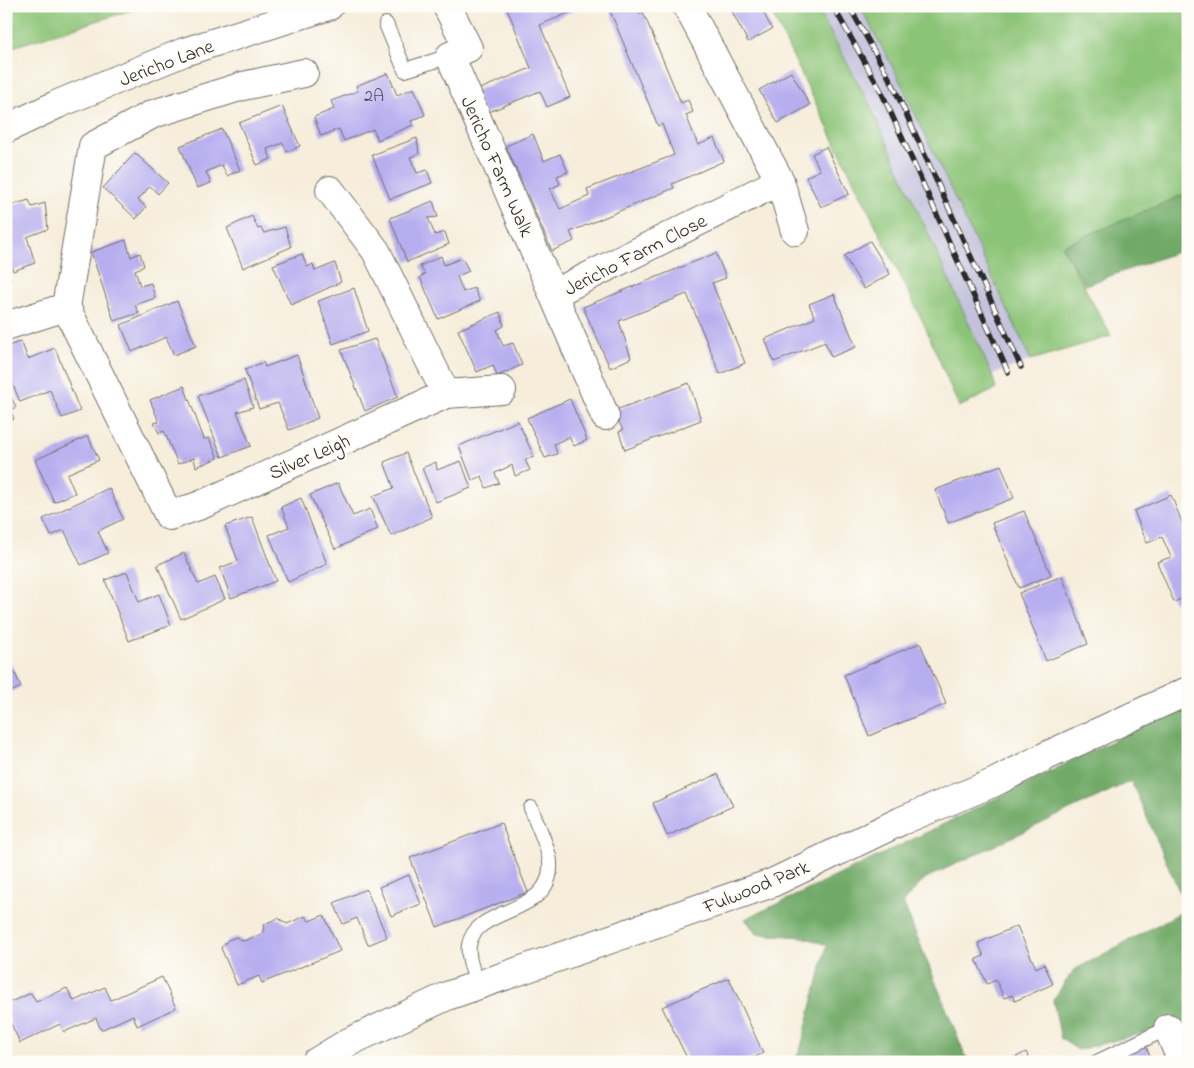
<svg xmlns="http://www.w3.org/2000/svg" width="1194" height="1068" font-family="'Indie Flower',sans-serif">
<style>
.industrial{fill:#c3c1db}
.green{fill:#8cc477;stroke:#5c7851}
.forest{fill:#71aa68;stroke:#4e6a4a}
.building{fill:#b7aeef}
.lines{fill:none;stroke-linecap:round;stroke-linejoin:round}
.lane-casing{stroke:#726f68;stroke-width:16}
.street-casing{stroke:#726f68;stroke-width:30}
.secondary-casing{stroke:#726f68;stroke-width:30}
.lane{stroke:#fff;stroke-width:14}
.street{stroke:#fff;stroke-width:28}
.secondary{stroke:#fff;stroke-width:28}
.rail-casing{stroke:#2b2b2b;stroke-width:5.5}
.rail{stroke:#fdfcf7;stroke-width:4;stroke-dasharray:11;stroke-linecap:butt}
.labels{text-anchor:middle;stroke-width:5;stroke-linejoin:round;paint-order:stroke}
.number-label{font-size:18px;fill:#4e4c5c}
.street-label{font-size:20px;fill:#2b2b2b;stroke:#fdfcf7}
</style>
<rect width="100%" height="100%" fill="#fdfcf7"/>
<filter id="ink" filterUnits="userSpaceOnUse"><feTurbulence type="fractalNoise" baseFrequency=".02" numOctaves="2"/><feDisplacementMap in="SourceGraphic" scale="10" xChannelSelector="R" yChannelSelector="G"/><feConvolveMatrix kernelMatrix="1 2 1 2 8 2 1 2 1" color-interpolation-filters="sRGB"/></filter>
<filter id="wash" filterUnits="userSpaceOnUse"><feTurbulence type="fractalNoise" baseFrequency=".0096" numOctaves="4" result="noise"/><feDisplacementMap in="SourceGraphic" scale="20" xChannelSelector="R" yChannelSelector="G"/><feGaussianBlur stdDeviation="1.12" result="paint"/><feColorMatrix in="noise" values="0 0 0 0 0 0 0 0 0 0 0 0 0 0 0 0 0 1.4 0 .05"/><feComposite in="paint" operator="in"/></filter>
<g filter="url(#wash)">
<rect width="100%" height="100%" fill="#f6edda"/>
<polygon class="industrial" points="816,6 860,6 899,79 1031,360 992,375 869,103"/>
<g class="green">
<polygon points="6,6 145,6 6,49"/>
<polygon points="768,6 816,6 869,103 992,375 996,389 959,407 924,324"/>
<polygon points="860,6 1188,6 1188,193 1062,246 1111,336 1031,360 899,79"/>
</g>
<g class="forest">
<polygon points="1188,193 1188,248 1085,285 1062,246"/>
<path d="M1188 704V1021L1078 1050 1061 1039 1053 1000 1074 970 1187 909 1131 781 926 878 903 902 968 1062H794L801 1047 827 945 803 937 757 934 745 919C894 851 1040 775 1188 704Z"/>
</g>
<g id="blocks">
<g class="building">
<polygon points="506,6 585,6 540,25 570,97 547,107 540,91 484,114 475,91 531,68"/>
<polygon points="608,6 635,6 639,14 643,12 681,103 688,100 693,112 686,115 698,145 714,138 724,161 672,184 674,188 570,232 574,241 552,251 506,146 533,134 544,161 560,154 568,172 557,176 560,184 550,189 560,209 589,196 587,189 674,155 662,124 658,126"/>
<polygon points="729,6 760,6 772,29 748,42"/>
<polygon points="791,72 810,105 778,123 759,90"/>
<polygon points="388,73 397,95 414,88 425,115 411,121 413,125 378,140 373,129 344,141 339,129 321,136 314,117 334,109 331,101 358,91 356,86"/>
<polygon points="282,106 300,146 287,152 283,143 267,149 271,159 257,165 239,123"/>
<polygon points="222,129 240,170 227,176 222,165 206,172 211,183 197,188 180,146"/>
<polygon points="417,138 419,154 410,157 417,173 427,170 432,183 390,199 372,155"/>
<polygon points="826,147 849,194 821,207 806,177 820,170 812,154"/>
<polygon points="135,153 168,183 158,194 150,186 138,200 146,207 136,219 103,188"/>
<polygon points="29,200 32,207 45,203 48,229 27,237 35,263 13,271 6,250 6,235 9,235 6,224 6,207"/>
<polygon points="433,201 438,217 428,218 435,235 445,232 449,244 407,262 390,218"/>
<polygon points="252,216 258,229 261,228 264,233 285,227 291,247 243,268 227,228"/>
<polygon points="126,240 131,257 140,253 144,266 135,270 140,286 151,283 155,298 135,305 139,313 114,321 91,252"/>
<polygon points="870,241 890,274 864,289 844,256"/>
<polygon points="716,253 726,278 712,283 745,363 720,374 687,294 619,321 631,358 610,368 583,307"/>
<polygon points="302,254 307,267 313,264 315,271 335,263 341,282 291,305 273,265"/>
<polygon points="441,256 444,265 462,258 469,271 457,276 463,292 474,288 480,301 438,319 420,277 425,274 420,266"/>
<polygon points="6,266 11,281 6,283"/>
<polygon points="354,288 368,331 333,344 318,301"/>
<polygon points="834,294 856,347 831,357 825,342 774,362 765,339 815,318 809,304"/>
<polygon points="177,301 196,346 174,355 166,337 132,352 121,325"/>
<polygon points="500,312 504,326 497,330 503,346 513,343 522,365 497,376 493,365 477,372 458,330"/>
<polygon points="375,339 398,397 365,411 341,350"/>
<polygon points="21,341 28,359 55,348 80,411 62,418 50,390 20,402 6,368 6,347"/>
<polygon points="297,355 318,418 289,430 278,403 259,409 245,370 263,362 265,367"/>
<polygon points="244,380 253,407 237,412 251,446 222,457 198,396"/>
<polygon points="689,383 701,420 625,450 619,432 623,430 613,411"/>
<polygon points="184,386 204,439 209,438 218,458 196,467 194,458 178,464 164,431 159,433 154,423 159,422 150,400"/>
<polygon points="6,387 16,407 10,410 14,419 6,423"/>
<polygon points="570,399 587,440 574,446 569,437 554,444 557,454 545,458 527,418"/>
<polygon points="518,421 534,457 525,460 530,470 515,476 512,465 495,473 499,483 486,488 482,476 472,480 459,446"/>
<polygon points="88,436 99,460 67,474 75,493 54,502 35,460"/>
<polygon points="406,453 432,517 391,536 373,496 394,488 384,462"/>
<polygon points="461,461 471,488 436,502 422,468 436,462 437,470"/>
<polygon points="1001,465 1014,498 948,523 935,490"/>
<polygon points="338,483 353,516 370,509 378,529 335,549 310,495"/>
<polygon points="109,488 123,519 98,531 108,553 81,565 64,530 51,536 43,519"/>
<polygon points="1171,495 1188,537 1188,596 1174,602 1157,562 1171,557 1162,537 1147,543 1134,511"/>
<polygon points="301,498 327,564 288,582 269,535 289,527 281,507"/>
<polygon points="1024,511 1051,575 1019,588 992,523"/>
<polygon points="252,517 276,581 231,598 220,568 238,561 225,526"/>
<polygon points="184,553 198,584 215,577 225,599 181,619 157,565"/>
<polygon points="127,572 139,602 159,594 171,625 129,641 105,580"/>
<polygon points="1062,576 1088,644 1046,661 1019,593"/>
<polygon points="920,643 946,704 869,736 844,675"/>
<polygon points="6,652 21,687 6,694"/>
<polygon points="718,774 733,806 667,836 653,803"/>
<polygon points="501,823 528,892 437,927 410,858"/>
<polygon points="409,875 421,904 391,916 379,887"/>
<polygon points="366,889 387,937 368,945 357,918 343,924 334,903"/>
<polygon points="324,915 340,951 262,983 259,976 237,985 221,948 228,940 236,937 243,941 262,934 265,924 278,918 287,924 305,916 309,921"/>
<polygon points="1017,926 1036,968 1044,964 1053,984 1015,1001 1012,995 1004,998 996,980 987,984 976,959 984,956 978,943"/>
<polygon points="162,977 176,1008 137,1026 133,1015 101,1030 96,1018 64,1032 60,1024 20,1043 6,1013 6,1004 31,993 36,1002 67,988 74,1001 105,987 111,1000"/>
<polygon points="729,978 763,1053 746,1062 689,1062 662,1007"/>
<polygon points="1145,1043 1152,1062 1122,1062 1119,1054"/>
<polygon points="1026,1052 1031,1062 1013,1062 1012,1059"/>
</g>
</g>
</g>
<g filter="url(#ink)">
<use href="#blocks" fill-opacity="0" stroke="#726f68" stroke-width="1"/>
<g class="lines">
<g class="lane-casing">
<g id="lane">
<polyline points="386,24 405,70 450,56"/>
<path d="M478 986C474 973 467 959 469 945 476 904 554 917 550 862 549 849 536 821 531 808"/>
<polyline points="1097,1062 1168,1028"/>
</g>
</g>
<g class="street-casing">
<g id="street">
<polyline points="447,6 468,48 450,56 553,294"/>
<polyline points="687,6 780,181 795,231"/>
<polyline points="66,307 93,146 153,114 243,86 304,73"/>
<polyline points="6,326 66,307 169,516 201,505 446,394 376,251 330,190"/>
<polyline points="446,394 502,390"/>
<polyline points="605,416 553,294 780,181"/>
<polyline points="1168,1028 1182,1062"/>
<polyline points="316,1062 349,1042 447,996 772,883 901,821 993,783 1044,757 1188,691"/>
</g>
</g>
<g class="secondary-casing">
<polyline id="secondary" points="6,129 58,104 184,52 329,6"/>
</g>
<use href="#lane" class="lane"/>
<use href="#street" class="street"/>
<use href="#secondary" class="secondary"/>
<g class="rail-casing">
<g id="rail">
<polyline points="833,6 881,91 1008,372"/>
<polyline points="849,6 893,85 1021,367"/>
</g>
</g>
<use href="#rail" class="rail"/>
</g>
</g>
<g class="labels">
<g class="number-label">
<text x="374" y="101">2A</text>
</g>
<g class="street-label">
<text transform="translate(166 62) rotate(-21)" y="7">Jericho Lane</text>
<text transform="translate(498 166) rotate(66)" y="7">Jericho Farm Walk</text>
<text transform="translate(635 254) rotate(-27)" y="7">Jericho Farm Close</text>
<text transform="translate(309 456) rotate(-24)" y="7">Silver Leigh</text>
<text transform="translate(756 886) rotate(-22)" y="7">Fulwood Park</text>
</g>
</g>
<rect width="1194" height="1068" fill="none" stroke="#fdfcf7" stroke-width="25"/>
</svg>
